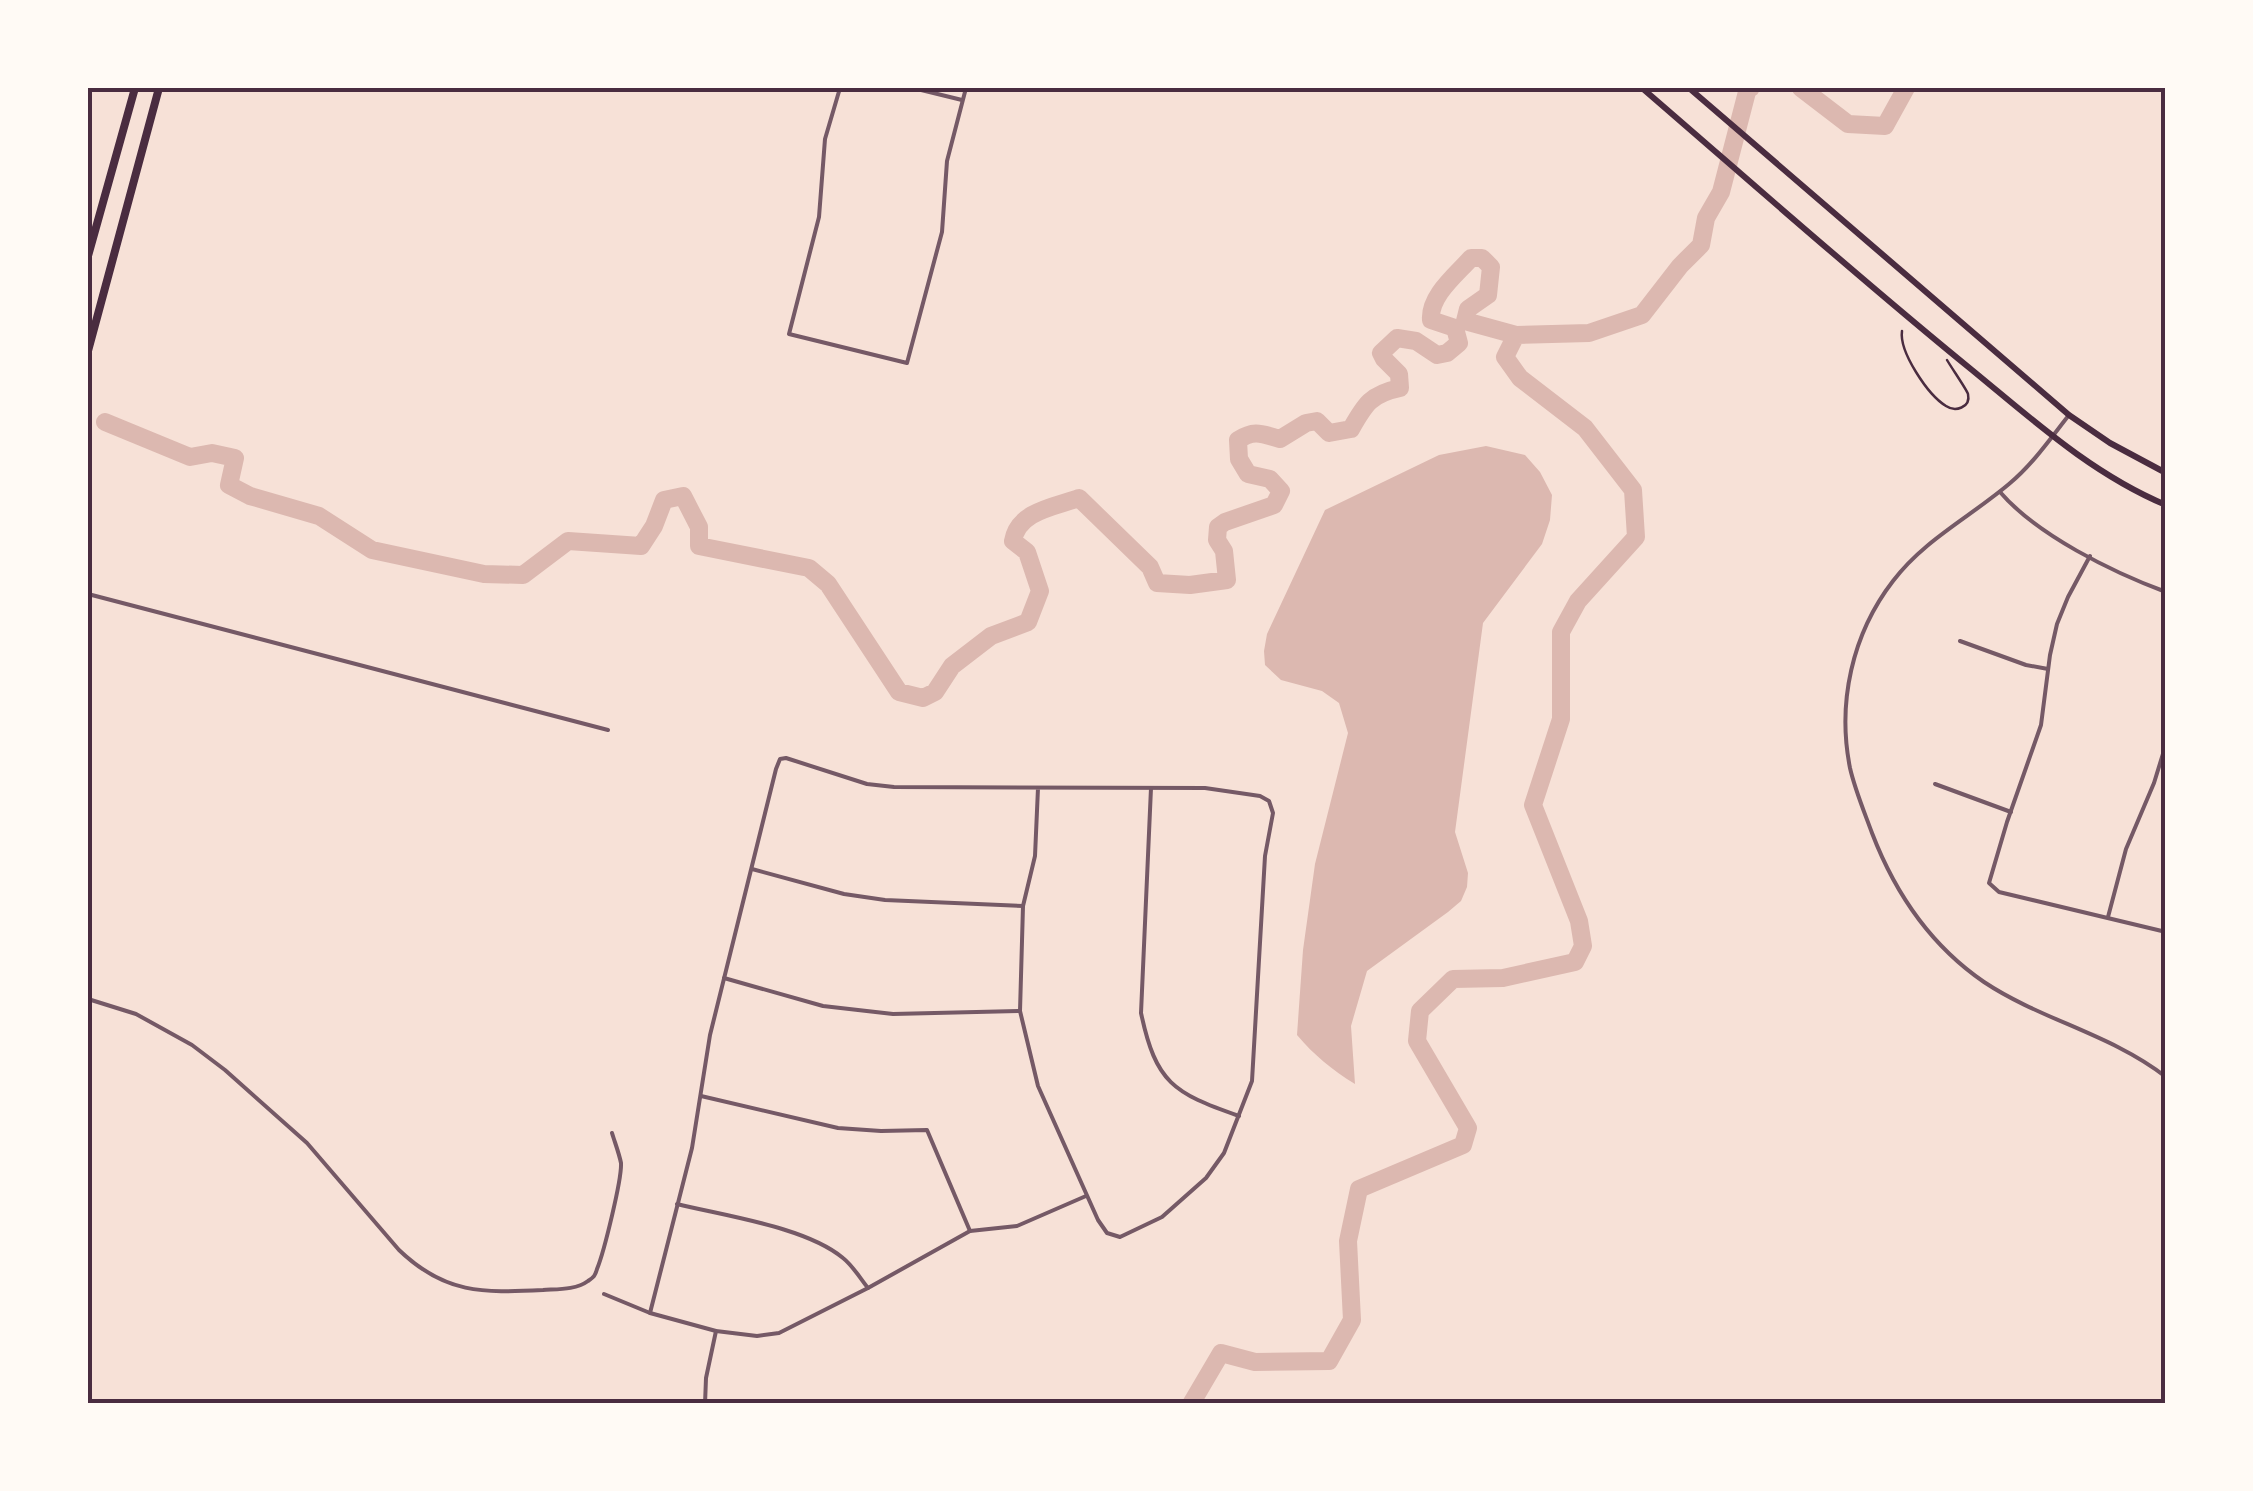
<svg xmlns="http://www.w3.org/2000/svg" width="2253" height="1491" font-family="'DM Sans',sans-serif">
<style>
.water{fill:#dcb8b0}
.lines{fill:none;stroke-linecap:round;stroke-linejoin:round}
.river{stroke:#dcb8b0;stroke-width:18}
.path{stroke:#4a2c40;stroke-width:2.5}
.minor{stroke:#755966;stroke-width:4}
.secondary{stroke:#4a2c40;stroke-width:6}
.trunk{stroke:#4a2c40;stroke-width:8}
.neatline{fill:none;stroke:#4a2c40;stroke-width:4}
</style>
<rect width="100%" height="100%" fill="#f7e1d7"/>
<path class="water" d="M1486 446 1525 455 1540 472 1552 495 1550 520 1542 544 1483 623 1455 832 1468 873 1467 887 1461 901 1448 912 1367 971 1351 1026 1355 1084C1332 1070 1314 1055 1297 1035L1303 950 1315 864 1348 733 1339 703 1322 691 1281 680 1265 665 1264 651 1267 634 1325 510 1439 455Z"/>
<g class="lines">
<g class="river">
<polyline points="1801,88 1848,124 1885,126 1906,88"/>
<path d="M105 422 190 457 212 453 235 458 229 485 250 496 319 516 372 550 484 574 523 575 568 541 641 546 654 526 664 500 683 496 699 527V546L809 568 828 584 899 692 923 698 935 692 952 666 991 636 1028 622 1040 591 1027 552 1013 541C1018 511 1054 507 1079 498L1150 567 1157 583 1190 585 1227 580 1224 551 1217 540 1218 527 1225 522 1274 505 1281 491 1270 479 1248 474 1239 459 1238 440C1255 429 1262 434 1280 439L1306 423 1317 421 1329 433 1351 429C1365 404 1371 394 1400 388L1399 374 1384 359 1381 353 1397 338 1416 341 1437 355 1447 353 1459 343 1455 328 1431 320C1429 296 1456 275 1471 258H1482L1491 267 1488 295 1468 309 1465 321 1516 335"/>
<polyline points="1191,1404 1221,1353 1255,1362 1329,1361 1352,1320 1348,1241 1359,1189 1463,1145 1468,1128 1417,1041 1420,1011 1453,979 1503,978 1575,962 1583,946 1579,921 1533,805 1561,719 1561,632 1578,601 1636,537 1633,490 1585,428 1520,378 1505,357 1516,335 1589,333 1642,315 1680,266 1701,245 1706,218 1721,192 1748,88 1751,88"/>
</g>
<path class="path" d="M1902 331C1899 352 1928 395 1946 406 1955 412 1971 408 1968 394 1967 390 1951 367 1947 360"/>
<g class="minor">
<polyline points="840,88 825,139 819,217 789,334 907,363 942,232 947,161 966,88"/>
<polyline points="913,88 962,100"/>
<path d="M2069 415C2050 439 2033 464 2009 484 1970 517 1924 540 1893 581 1852 634 1837 703 1850 768 1855 790 1864 811 1872 833 1895 893 1930 945 1984 982 2041 1020 2111 1034 2166 1077"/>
<path d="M2000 492C2037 535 2112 572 2166 592"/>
<polyline points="2090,556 2068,597 2057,624 2050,655 2041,725 2007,822 1989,883 1999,892 2166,932"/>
<polyline points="88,594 608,730"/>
<polyline points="1960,641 2026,665 2048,669"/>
<polyline points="1935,784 2011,812"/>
<path d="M1151 788 1141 1013C1156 1083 1173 1093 1239 1116"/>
<polyline points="752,869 844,894 885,900 1023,906"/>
<polyline points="2108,917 2126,849 2154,783 2166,744"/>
<polyline points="724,978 823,1006 893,1014 1020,1011"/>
<path d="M88 999 136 1014 192 1045 225 1070 307 1143 399 1250C445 1294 482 1293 543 1290 557 1289 576 1290 588 1281 594 1277 595 1276 597 1269 604 1252 622 1179 621 1163 619 1153 615 1143 612 1133"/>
<polyline points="701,1096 838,1128 881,1131 927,1130 970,1231"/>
<path d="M677 1204C725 1216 806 1227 843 1258 853 1266 860 1278 868 1288"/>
<polyline points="604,1294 650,1313 716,1331 757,1336 779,1333 868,1288 970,1231 1017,1226 1086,1196"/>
<polyline points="650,1313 692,1148 710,1035 776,769 780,759 786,758 867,784 894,787 1205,788 1260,796 1269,801 1273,813 1265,856 1252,1081 1224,1153 1206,1178 1162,1217 1120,1237 1107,1233 1098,1220 1038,1086 1020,1011 1023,906 1035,856 1038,788"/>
<polyline points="705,1404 706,1378 716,1331"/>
</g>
<g class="secondary">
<path d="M1642 88C1751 182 1860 279 1972 370 2033 420 2092 474 2166 505"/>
<polyline points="1689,88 2069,415 2110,443 2166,473"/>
</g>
<g class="trunk">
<polyline points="88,256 135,88"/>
<polyline points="88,351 159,88"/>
</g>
</g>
<rect width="2253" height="1491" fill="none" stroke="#fffaf5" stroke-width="180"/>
<rect x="90" y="90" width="2073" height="1311" class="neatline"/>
</svg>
